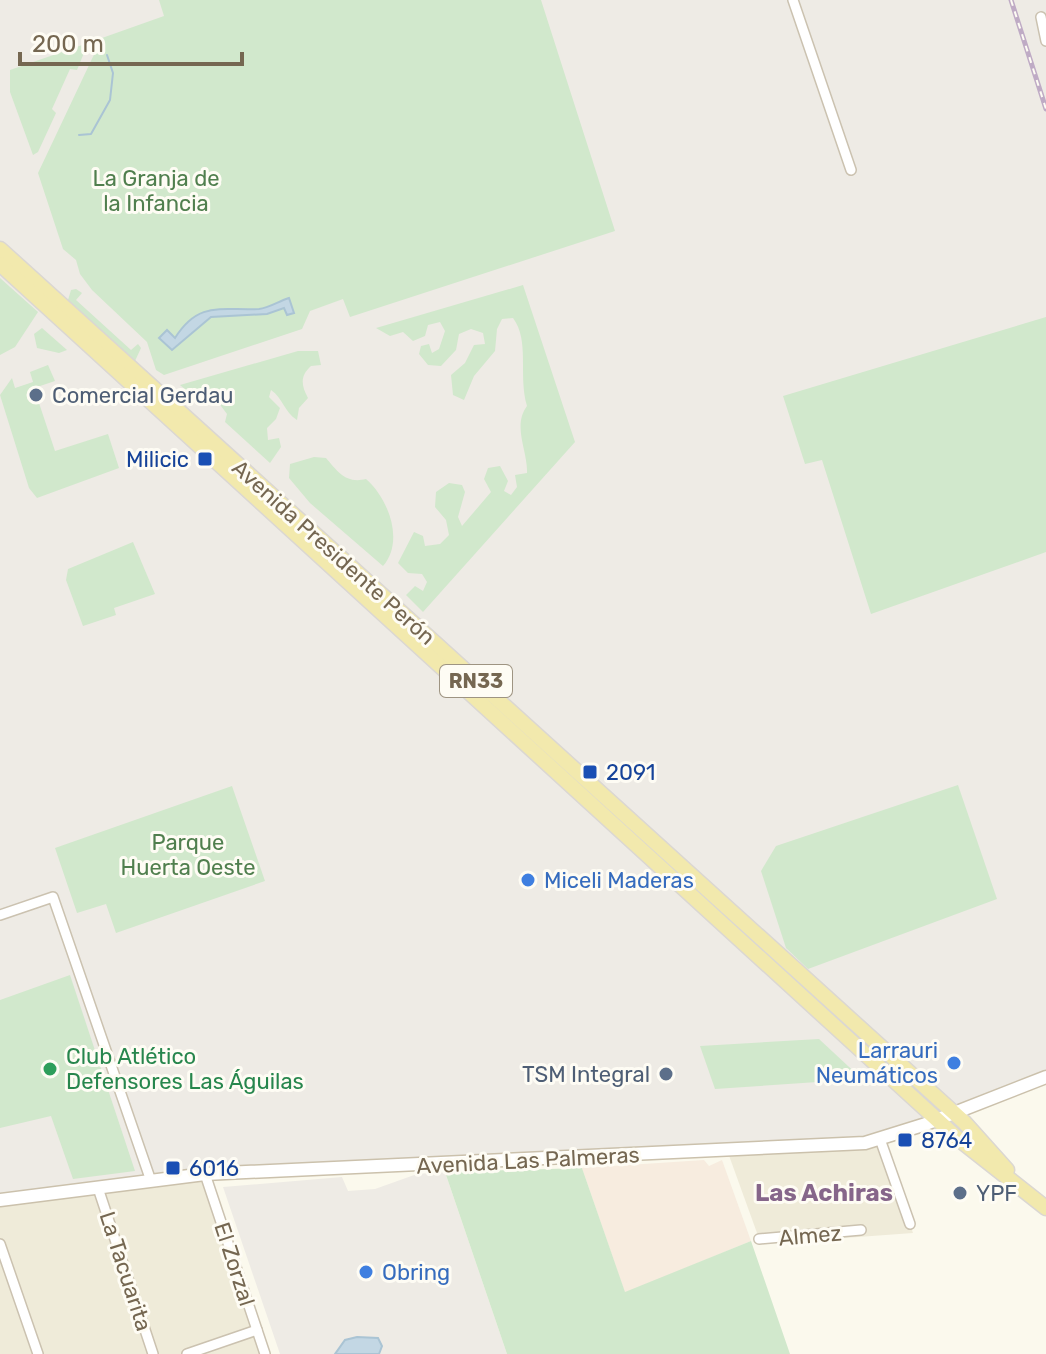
<svg xmlns="http://www.w3.org/2000/svg" width="1046" height="1354" font-family="Rubik,sans-serif">
<style>
.residential{fill:#efebd9}
.commercial{fill:#f7ecdf}
.industrial{fill:#eeebe5}
.green{fill:#d1e8cc}
.water{fill:#c3d7e4;stroke:#aac4d4;stroke-width:2}
.lines{fill:none;stroke-linecap:round;stroke-linejoin:round}
.stream{stroke:#aac4d4;stroke-width:2}
.street-casing{stroke:#cbc2b0;stroke-width:12}
.secondary-casing{stroke:#cbc1ac;stroke-width:15}
.primary-casing{stroke:#dbd7d2;stroke-width:17}
.street{stroke:#fff;stroke-width:9}
.secondary{stroke:#fff;stroke-width:12}
.primary{stroke:#f2e9ad;stroke-width:14}
.rail-casing{stroke:#bfabc5;stroke-width:5}
.rail{stroke:#fefcf4;stroke-width:2;stroke-dasharray:6;stroke-linecap:butt}
.service-dot{fill:#5c6f8a;stroke:#fefcf4;stroke-width:3}
.transit-dot{fill:#1a4fb4;stroke:#fefcf4;stroke-width:3}
.shop-dot{fill:#3f7fe0;stroke:#fefcf4;stroke-width:3}
.leisure-dot{fill:#2e9e5b;stroke:#fefcf4;stroke-width:3}
.labels{text-anchor:middle;stroke-width:6;stroke-linejoin:round;paint-order:stroke}
.shield{fill:#fefcf4;stroke:#9e9482;stroke-width:2}
.shield-label{font-size:20px;font-weight:bold;fill:#756751}
.park-label{font-size:22px;fill:#507f4e;stroke:#fefcf4}
.service-label{font-size:22px;fill:#4e5e75;stroke:#fefcf4;text-anchor:start}
.transit-label{font-size:22px;fill:#164399;stroke:#fefcf4;text-anchor:start}
.street-label{font-size:22px;fill:#756751;stroke:#fefcf4}
.shop-label{font-size:22px;fill:#366cbe;stroke:#fefcf4;text-anchor:start}
.leisure-label{font-size:22px;fill:#27864d;stroke:#fefcf4;text-anchor:start}
.neighbourhood-label{font-size:24px;font-weight:bold;fill:#86668a;stroke:#fefcf4}
</style>
<rect width="100%" height="100%" fill="#fbf9ed"/>
<g class="residential">
<polygon points="880,1139 913,1233 761,1244 727,1150"/>
<polygon points="205,1174 265,1354 0,1354 0,1200"/>
</g>
<polygon class="commercial" points="704,1160 709,1166 722,1160 751,1241 625,1293 582,1168"/>
<g class="industrial">
<polygon points="0,0 1046,0 1046,1077 865,1143 297,1171 0,1200"/>
<polygon points="445,1172 507,1354 280,1354 223,1187 342,1177 348,1191 375,1189 417,1174"/>
</g>
<g class="green">
<polygon points="159,0 541,0 615,231 350,317 343,299 310,311 302,329 164,375 156,370 147,342 92,290 80,274 76,260 63,249 38,173 99,44 103,43 102,38 164,16"/>
<polygon points="88,43 77,70 70,69 52,109 56,113 38,152 33,155 10,92 10,70"/>
<polygon points="0,278 38,312 15,347 0,355"/>
<path d="M523 285 575 442 423 612 406 595 415 586 423 591 427 582 422 574 408 573 398 563 414 532 423 536 425 546 440 544 449 535 446 520 435 507 436 492 449 483 462 485 465 492 458 517 462 526 491 492 484 479 488 468 500 466 508 481 504 491 511 495 517 487 515 475 527 473C528 451 512 426 527 406 518 375 530 341 513 318L502 319 497 329 495 351 474 376 464 400 453 395 451 375 465 363 474 345 485 344 483 333 471 329 459 334 456 350 441 366 428 365 419 354 421 346 429 344 432 353 439 349 445 331 440 322 428 325 425 336 413 341 403 332 390 336 376 328Z"/>
<polygon points="76,289 82,293 76,300 131,350 138,344 141,348 135,361 68,300 71,290"/>
<polygon points="1046,317 1046,552 871,614 822,460 805,464 783,396"/>
<polygon points="42,328 67,350 59,353 37,348 34,334"/>
<path d="M298 351H318L321 365 311 366C300 376 301 385 308 398L299 408 297 420C284 412 283 398 271 390L269 397 280 408 276 419 267 428 268 440 279 438 281 447 270 463 225 422 227 414 212 394 193 396 180 385Z"/>
<polygon points="48,365 55,381 34,388 55,451 108,434 119,468 37,498 29,488 0,395 12,378 15,388 33,382 30,372"/>
<path d="M314 457 326 458C338 472 346 484 366 479 388 498 405 541 383 566L310 503 289 478 290 464Z"/>
<polygon points="133,542 155,594 114,608 116,615 83,626 66,580 68,569"/>
<polygon points="958,785 997,899 808,969 786,948 761,871 776,846"/>
<polygon points="232,786 265,881 116,933 106,904 77,913 55,848"/>
<polygon points="70,975 135,1171 73,1179 51,1116 0,1128 0,1000"/>
<polygon points="819,1039 862,1079 715,1089 700,1046"/>
<polygon points="582,1168 625,1292 751,1241 790,1354 507,1354 445,1172"/>
</g>
<g class="water">
<path d="M289 298 294 313 287 315 284 308 267 314 211 317 172 350 159 338 167 330 175 338C199 300 222 311 259 309 269 308 279 301 289 298Z"/>
<polygon points="357,1337 378,1338 382,1346 379,1354 335,1354 345,1340"/>
</g>
<g class="lines">
<polyline class="stream" points="79,135 91,134 110,100 113,73 107,55"/>
<g class="street-casing">
<g id="street">
<polyline points="793,0 851,170"/>
<polyline points="1041,17 1046,41"/>
<polyline points="0,915 53,897 151,1181"/>
<polyline points="880,1139 910,1224"/>
<polyline points="205,1174 265,1354"/>
<polyline points="98,1188 153,1354"/>
<polyline points="759,1239 861,1230"/>
<polyline points="0,1244 38,1354"/>
<polyline points="187,1354 257,1330"/>
</g>
</g>
<g class="secondary-casing">
<polyline id="secondary" points="0,1200 205,1174 865,1143 926,1124 1046,1077"/>
</g>
<g class="primary-casing">
<g id="primary">
<polyline points="0,249 964,1122 1007,1170"/>
<polyline points="0,264 956,1137 1046,1208"/>
</g>
</g>
<use href="#street" class="street"/>
<use href="#secondary" class="secondary"/>
<use href="#primary" class="primary"/>
<g class="rail-casing">
<polyline id="rail" points="1011,0 1046,109"/>
</g>
<use href="#rail" class="rail"/>
</g>
<g class="service-dot">
<circle cx="36" cy="395" r="8"/>
<circle cx="666" cy="1074" r="8"/>
<circle cx="960" cy="1193" r="8"/>
</g>
<g class="transit-dot">
<rect x="197" y="451" width="16" height="16" rx="4"/>
<rect x="582" y="764" width="16" height="16" rx="4"/>
<rect x="897" y="1132" width="16" height="16" rx="4"/>
<rect x="165" y="1160" width="16" height="16" rx="4"/>
</g>
<g class="shop-dot">
<circle cx="528" cy="880" r="8"/>
<circle cx="954" cy="1063" r="8"/>
<circle cx="366" cy="1272" r="8"/>
</g>
<circle class="leisure-dot" cx="50" cy="1069" r="8"/>
<g class="labels">
<rect class="shield" x="440" y="665" width="72" height="32" rx="6"/>
<g class="shield-label">
<text x="476" y="688">RN33</text>
</g>
<g class="park-label">
<text x="156" y="186">La Granja de<tspan x="156" dy="25">la Infancia</tspan></text>
<text x="188" y="850">Parque<tspan x="188" dy="25">Huerta Oeste</tspan></text>
</g>
<g class="service-label">
<text x="52" y="403">Comercial Gerdau</text>
<text x="650" y="1082" text-anchor="end">TSM Integral</text>
<text x="976" y="1201">YPF</text>
</g>
<g class="transit-label">
<text x="189" y="467" text-anchor="end">Milicic</text>
<text x="606" y="780">2091</text>
<text x="921" y="1148">8764</text>
<text x="189" y="1176">6016</text>
</g>
<g class="street-label">
<text transform="translate(334 552) rotate(42)" y="8">Avenida Presidente Perón</text>
<text transform="translate(528 1160) rotate(-3)" y="8">Avenida Las Palmeras</text>
<text transform="translate(810 1235) rotate(-5)" y="8">Almez</text>
<text transform="translate(235 1264) rotate(72)" y="8">El Zorzal</text>
<text transform="translate(126 1271) rotate(72)" y="8">La Tacuarita</text>
</g>
<g class="shop-label">
<text x="544" y="888">Miceli Maderas</text>
<text x="938" y="1058" text-anchor="end">Larrauri<tspan x="938" dy="25">Neumáticos</tspan></text>
<text x="382" y="1280">Obring</text>
</g>
<g class="leisure-label">
<text x="66" y="1064">Club Atlético<tspan x="66" dy="25">Defensores Las Águilas</tspan></text>
</g>
<g class="neighbourhood-label">
<text x="824" y="1201">Las Achiras</text>
</g>
</g>
<path d="M20 52v12h222v-12" fill="none" stroke="#756751" stroke-width="4"/>
<text x="32" y="52" font-size="24" fill="#756751" stroke="#fefcf4" stroke-width="6" paint-order="stroke">200 m</text>
</svg>
